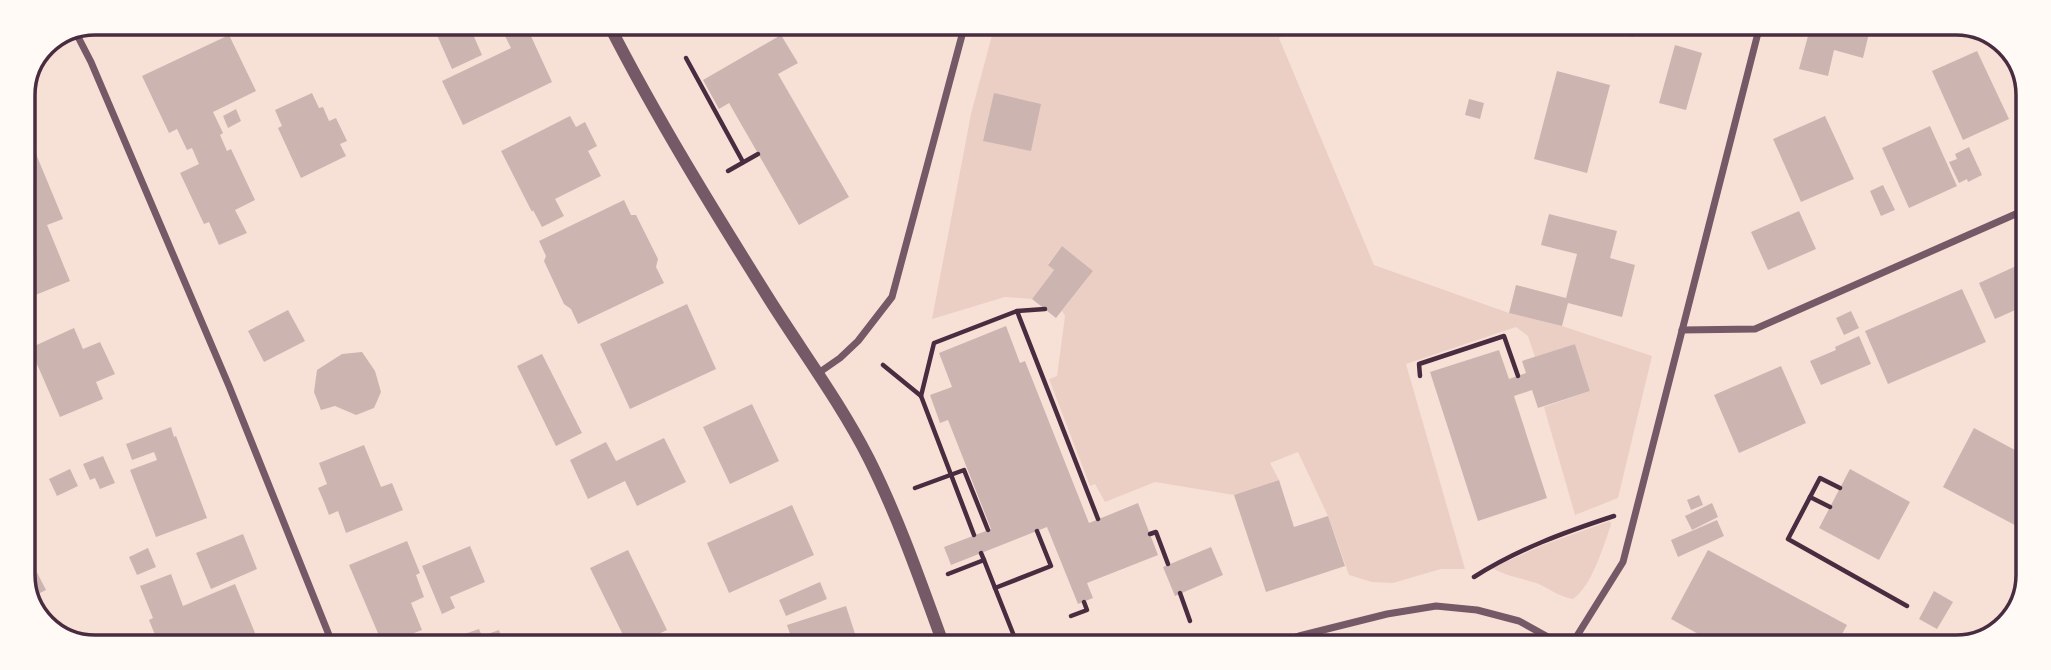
<svg xmlns="http://www.w3.org/2000/svg" width="2051" height="670" font-family="Karla,sans-serif">
<style>
.green{fill:#ebcfc5}
.building{fill:#ccb4b1}
.lines{fill:none;stroke-linecap:round;stroke-linejoin:round}
.path{stroke:#4a2c40;stroke-width:4.5}
.minor{stroke:#755966;stroke-width:7}
.tertiary{stroke:#755966;stroke-width:12}
.rim{fill:none;stroke:#4a2c40;stroke-width:3.5}
</style>
<rect width="100%" height="100%" fill="#f7e1d7"/>
<g class="green">
<polygon points="1099,24 1304,24 1279,38 1374,265 1509,313 1562,326 1652,356 1618,498 1575,515 1544,407 1590,391 1575,344 1535,357 1528,336 1516,327 1406,364 1465,569 1441,569 1393,583 1372,582 1349,575 1328,516 1298,452 1270,463 1279,480 1234,495 1155,482 1105,502 1095,484 1090,486 1049,379 1057,376 1065,316 1062,311 1093,271 1062,246 1048,264 1054,270 1032,299 1005,297 932,319 971,114 992,35 1048,34"/>
<path d="M1610 521 1611 525C1603 547 1592 586 1573 599 1559 597 1549 588 1536 583 1521 578 1506 576 1492 568L1543 545Z"/>
</g>
<g class="building">
<polygon points="458,23 468,23 482,55 452,69 436,33"/>
<polygon points="522,23 525,23 552,82 463,125 442,81 511,48 503,32"/>
<polygon points="1589,25 1636,25 1633,37"/>
<polygon points="1811,25 1871,25 1863,58 1834,50 1828,76 1799,69"/>
<polygon points="229,35 256,91 213,112 223,133 220,135 227,151 231,149 255,200 235,210 247,233 219,245 209,222 204,224 180,173 199,164 192,148 187,150 177,129 169,133 142,76"/>
<polygon points="781,35 798,63 778,74 849,197 799,225 729,103 719,109 703,80"/>
<polygon points="1675,45 1702,53 1686,110 1659,103"/>
<polygon points="1977,51 2009,119 1963,140 1932,71"/>
<polygon points="1557,71 1610,85 1587,173 1534,159"/>
<polygon points="312,93 319,108 323,107 329,121 336,118 347,141 340,144 346,156 301,178 278,128 282,126 275,110"/>
<polygon points="994,93 1041,104 1031,151 983,141"/>
<polygon points="1469,99 1484,103 1480,119 1465,115"/>
<polygon points="236,109 241,121 228,128 223,116"/>
<polygon points="570,116 576,127 585,122 597,146 588,151 601,176 555,199 564,216 542,227 533,210 532,212 501,151"/>
<polygon points="1825,116 1854,179 1801,202 1773,139"/>
<polygon points="1930,126 1957,186 1909,208 1882,148"/>
<polygon points="23,132 36,154 63,219 47,225 70,281 23,300"/>
<polygon points="1969,147 1982,175 1968,182 1967,179 1959,183 1949,162 1957,159 1955,154"/>
<polygon points="1883,185 1895,210 1881,216 1870,191"/>
<polygon points="624,200 631,215 636,215 658,259 656,267 664,283 578,324 571,309 564,304 544,261 546,256 539,241"/>
<polygon points="1799,211 1816,249 1768,270 1751,232"/>
<polygon points="1549,214 1617,231 1610,258 1635,265 1622,317 1568,303 1562,326 1509,313 1516,285 1566,298 1577,254 1541,245"/>
<polygon points="1062,246 1093,271 1056,318 1032,299 1054,270 1048,265"/>
<polygon points="2027,261 2027,318 2022,307 1995,319 1979,283"/>
<polygon points="1962,289 1986,342 1888,384 1865,331"/>
<polygon points="687,304 716,369 630,409 600,344"/>
<polygon points="288,310 305,341 264,362 248,331"/>
<polygon points="1851,311 1859,328 1844,335 1836,318"/>
<polygon points="1006,326 1020,363 1025,361 1089,523 1138,503 1158,555 1087,583 1093,598 1078,604 1047,527 951,565 944,547 991,529 948,420 940,423 930,395 952,387 939,353"/>
<polygon points="74,328 83,349 100,342 115,374 96,382 103,399 60,417 30,348"/>
<polygon points="1859,336 1871,364 1821,385 1810,361 1836,350 1835,347"/>
<polygon points="1575,344 1590,391 1538,408 1532,390 1514,396 1547,498 1478,521 1430,372 1499,350 1509,379 1526,373 1522,361"/>
<polygon points="362,352 375,371 381,392 374,408 356,415 335,406 321,410 314,392 317,370 342,354"/>
<polygon points="542,354 582,433 556,446 517,366"/>
<polygon points="1781,366 1806,423 1739,453 1714,395"/>
<polygon points="752,404 779,461 730,484 703,427"/>
<polygon points="171,427 174,437 176,436 207,518 156,537 130,470 157,460 154,452 132,460 126,444"/>
<polygon points="1974,428 2026,456 2026,531 1943,487"/>
<polygon points="664,438 686,482 637,506 625,481 588,499 570,460 606,442 616,461"/>
<polygon points="364,445 381,487 392,483 403,510 346,533 338,511 329,515 324,502 318,488 327,484 319,463"/>
<polygon points="103,456 115,483 100,489 95,478 90,480 83,464"/>
<polygon points="70,469 78,486 57,496 49,479"/>
<polygon points="1850,469 1910,502 1879,560 1819,528"/>
<polygon points="1279,480 1294,527 1328,516 1345,566 1266,592 1234,495"/>
<polygon points="1699,495 1703,505 1691,510 1687,500"/>
<polygon points="1712,503 1718,517 1692,530 1685,516"/>
<polygon points="792,505 814,555 729,593 707,543"/>
<polygon points="1717,520 1724,536 1678,557 1671,540"/>
<polygon points="243,534 257,569 211,589 196,553"/>
<polygon points="407,541 420,573 416,575 424,597 411,603 422,630 383,645 349,565"/>
<polygon points="470,546 485,582 450,597 455,608 442,614 422,566"/>
<polygon points="1211,547 1223,575 1175,596 1163,567"/>
<polygon points="148,548 156,567 137,575 129,557"/>
<polygon points="628,550 667,630 635,645 628,645 590,568"/>
<polygon points="1708,550 1847,625 1835,647 1722,647 1671,619"/>
<polygon points="27,553 46,590 30,598 23,580 23,555"/>
<polygon points="171,574 183,606 235,584 255,633 225,645 159,645 149,620 153,618 140,586"/>
<polygon points="820,582 827,599 786,616 779,600"/>
<polygon points="1934,591 1953,602 1937,629 1919,619"/>
<polygon points="846,606 859,646 794,646 787,625"/>
<polygon points="479,629 482,636 499,630 504,645 439,645 438,643"/>
</g>
<g class="lines">
<g class="path">
<polyline points="686,58 743,162"/>
<polyline points="728,171 758,154"/>
<polyline points="1017,311 1045,309"/>
<polyline points="883,365 921,396 974,535"/>
<polyline points="1420,376 1419,364 1504,336 1518,376"/>
<polyline points="921,396 934,343 1017,311 1098,519"/>
<polyline points="915,488 964,470 988,530"/>
<polyline points="1840,488 1820,478 1788,539 1907,606"/>
<polyline points="1810,497 1830,507"/>
<polyline points="1150,534 1156,532 1168,564"/>
<polyline points="981,553 984,560"/>
<polyline points="948,574 984,560 995,588 1051,566 1037,531"/>
<path d="M1474 577C1518 549 1565 532 1614 516"/>
<polyline points="995,588 1018,646"/>
<polyline points="1180,593 1190,621"/>
<polyline points="1071,616 1087,610 1084,602"/>
<polyline points="2007,619 2009,620"/>
<polyline points="1133,646 1138,638"/>
</g>
<g class="minor">
<polyline points="75,31 91,62 229,386 333,645"/>
<polyline points="1682,330 1755,329 2027,209"/>
<polyline points="817,374 840,358 858,341 892,297 965,24"/>
<polyline points="1266,646 1299,636 1387,614 1436,606 1477,610 1519,621 1566,647"/>
<polyline points="1570,647 1623,562 1760,25"/>
</g>
<path class="tertiary" d="M608 23C657 119 714 211 771 302 804 354 841 404 869 459 899 519 921 583 944 646"/>
</g>
<path d="M0 0H2051V670H0ZM95 35H1956A60 60 0 0 1 2016 95V575A60 60 0 0 1 1956 635H95A60 60 0 0 1 35 575V95A60 60 0 0 1 95 35Z" fill="#fffaf5" fill-rule="evenodd"/>
<path class="rim" d="M95 35H1956A60 60 0 0 1 2016 95V575A60 60 0 0 1 1956 635H95A60 60 0 0 1 35 575V95A60 60 0 0 1 95 35Z"/>
</svg>
